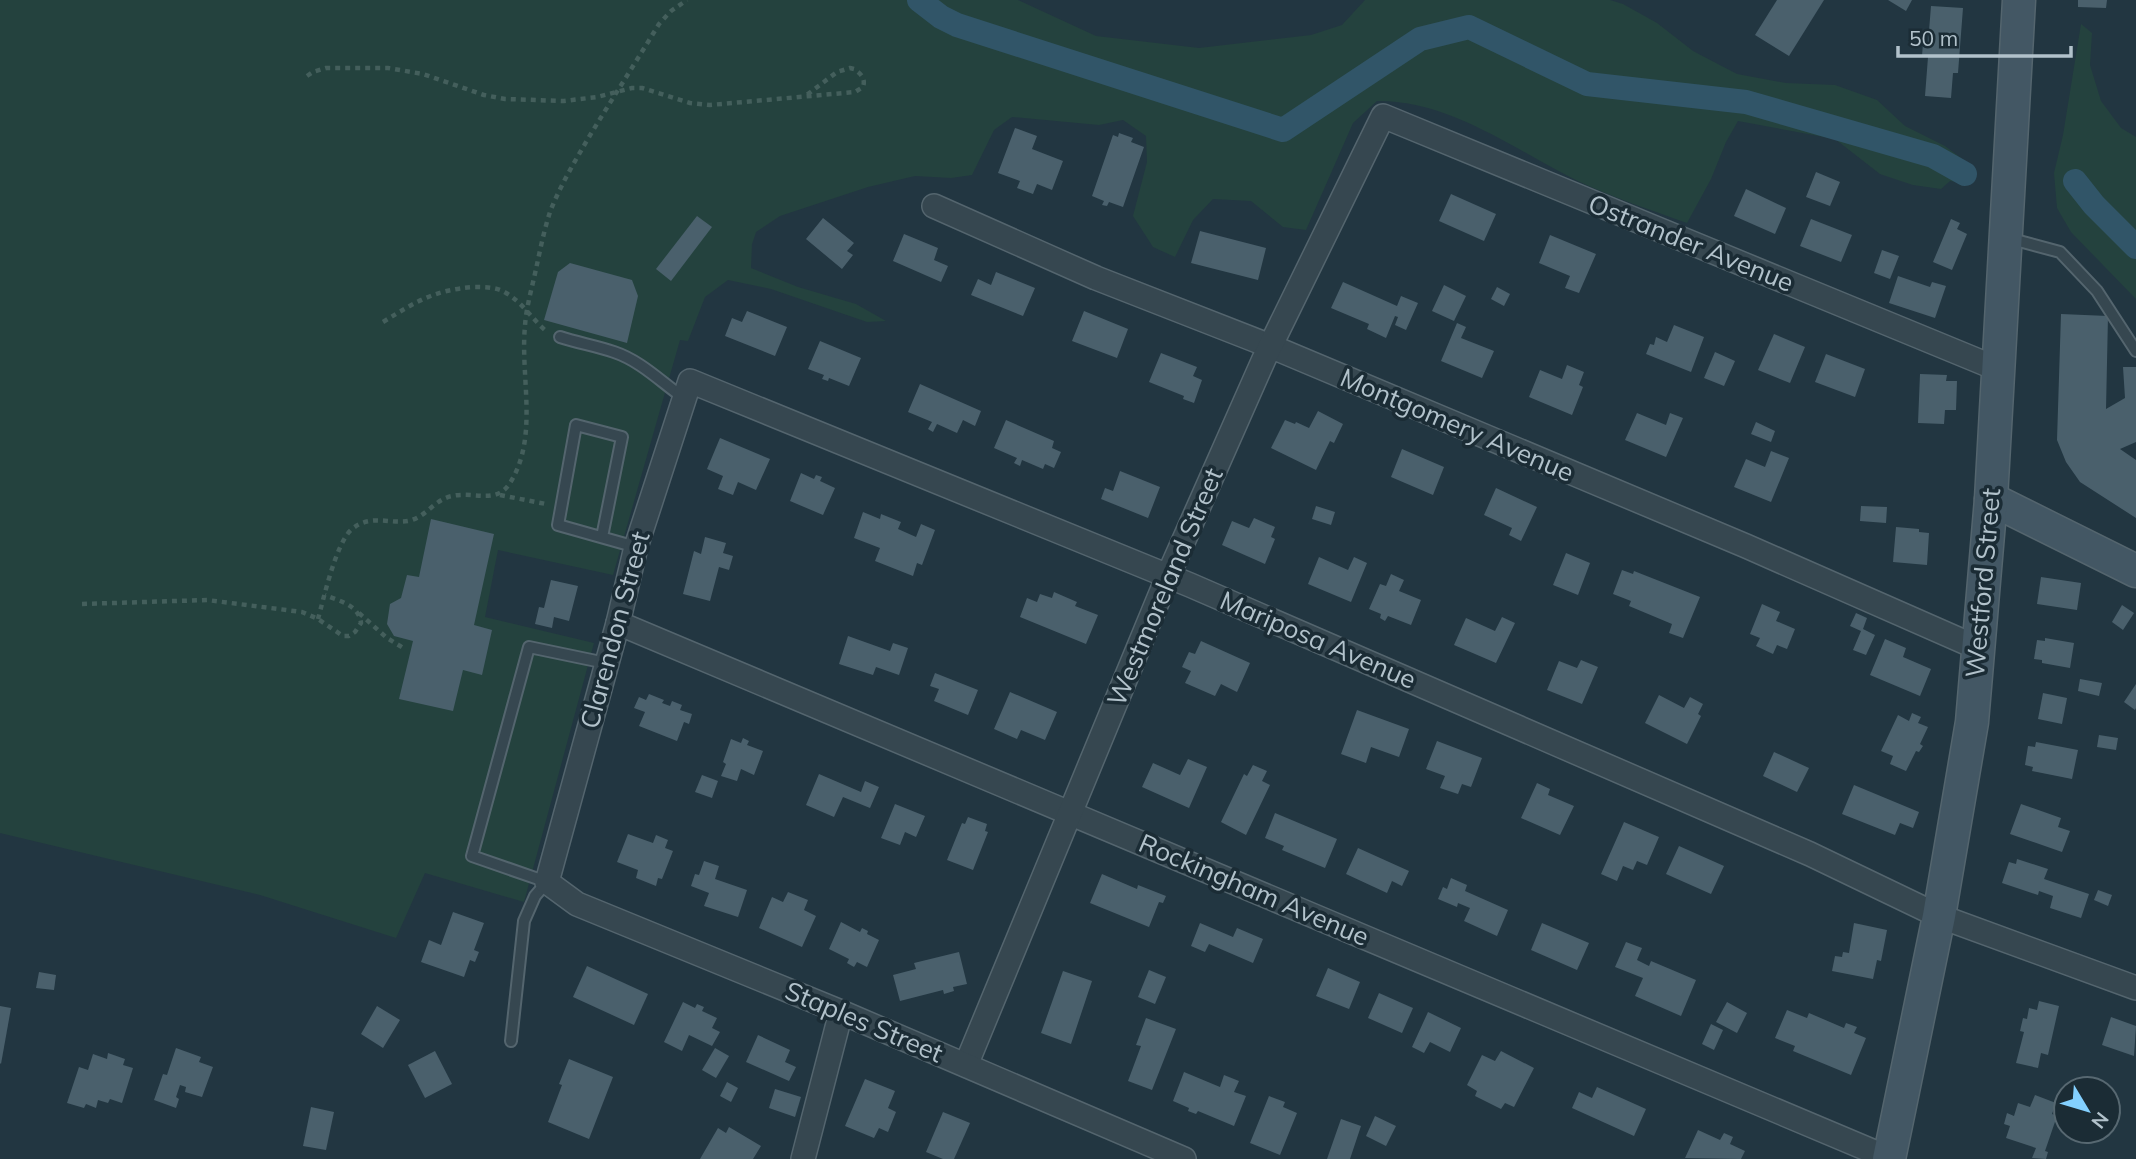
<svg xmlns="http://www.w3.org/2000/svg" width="2136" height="1159" font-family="Mulish,sans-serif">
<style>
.green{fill:#24423e}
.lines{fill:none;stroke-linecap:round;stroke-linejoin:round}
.canal{stroke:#315568;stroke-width:24}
.building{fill:#4a606c}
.lane-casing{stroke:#54656e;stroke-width:14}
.street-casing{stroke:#54656e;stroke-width:26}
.secondary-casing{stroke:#54656e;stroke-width:35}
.path{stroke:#445f5c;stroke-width:4.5;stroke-dasharray:5 5;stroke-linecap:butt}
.lane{stroke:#364750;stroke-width:10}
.street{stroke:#364750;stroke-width:23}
.secondary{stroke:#435764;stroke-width:32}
.labels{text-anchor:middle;stroke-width:7;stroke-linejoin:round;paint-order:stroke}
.street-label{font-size:26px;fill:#b2c2cb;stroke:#1b2c35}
</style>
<rect width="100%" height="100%" fill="#223641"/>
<g class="green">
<path d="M0 0H1018L1096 36 1199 48 1311 35 1342 25 1365 0H1610L1623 4 1657 23 1693 51 1737 74 1786 83 1835 85 1877 100 1905 126 1945 146 1973 167 1963 183 1950 181 1941 189 1913 185 1880 174 1835 139 1738 121 1726 142 1711 179 1687 223C1651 210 1614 198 1580 182 1516 151 1451 100 1377 101L1353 123 1306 230 1283 227 1251 201 1213 199 1193 220 1175 257 1153 247 1133 216 1147 162 1146 136 1123 120 1099 125 1012 117 994 130 972 175 951 178 915 176 868 187 780 216 756 232 752 244 751 268 798 287 856 304 886 321 867 322 771 289 728 280 705 297 688 341 680 340 613 575 498 550 485 617 594 643 524 902 425 873 396 938 260 895 0 833Z"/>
<polygon points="2081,24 2092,33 2090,65 2101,101 2121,128 2136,137 2136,299 2071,232 2057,208 2054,173 2063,135"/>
</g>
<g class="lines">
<g class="canal">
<polyline points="919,0 941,17 957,25 1283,130 1420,39 1469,27 1587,84 1746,102 1933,156 1965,174"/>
<polyline points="2075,181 2094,205 2136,247"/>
</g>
</g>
<g class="building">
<polygon points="1777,0 1824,0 1789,56 1755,35"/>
<polygon points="1888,0 1912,0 1906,11"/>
<polygon points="2078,0 2107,0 2106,8 2078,7"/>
<polygon points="1931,6 1963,8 1958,73 1953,73 1951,98 1925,96 1928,57 1922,56 1923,43 1928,43"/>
<polygon points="1015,128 1037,136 1032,149 1063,161 1052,190 1037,184 1033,194 1017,188 1020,181 998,173"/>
<polygon points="1119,133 1133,138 1131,142 1144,147 1123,207 1109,202 1107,206 1102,205 1104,201 1092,196 1113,135 1118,137"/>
<polygon points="1816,172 1840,182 1830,206 1806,197"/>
<polygon points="1746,189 1786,208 1775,234 1734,216"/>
<polygon points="1451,194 1496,214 1484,241 1439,221"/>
<polygon points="697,216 712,227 671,281 656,269"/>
<polygon points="823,218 854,243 847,251 853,255 842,269 806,239"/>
<polygon points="1811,219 1852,235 1841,262 1800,246"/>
<polygon points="1951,219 1960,223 1957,229 1967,234 1952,270 1933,262"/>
<polygon points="1200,231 1266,248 1258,280 1191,263"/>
<polygon points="904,234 938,248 934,260 948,266 941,282 893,261"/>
<polygon points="1550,235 1596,254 1579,293 1565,288 1570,276 1539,263"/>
<polygon points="1882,250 1899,256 1890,279 1874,273"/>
<polygon points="570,263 632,280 638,296 627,343 544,320 558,272"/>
<polygon points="996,272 1035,288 1023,316 971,295 978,279 991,285"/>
<polygon points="1898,276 1930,287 1932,282 1946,286 1935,318 1889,303"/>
<polygon points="1343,282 1397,306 1401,296 1418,303 1406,330 1395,325 1398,317 1395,316 1386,338 1367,329 1369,324 1331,308"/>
<polygon points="1444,285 1466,296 1454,321 1432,311"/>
<polygon points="1497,287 1510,294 1504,306 1491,299"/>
<polygon points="747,311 787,327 775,356 725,336 732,318 742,322"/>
<polygon points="1084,311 1128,329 1117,358 1072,341"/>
<polygon points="2061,314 2108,316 2106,409 2125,398 2123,367 2136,367 2136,442 2120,449 2136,460 2136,518 2080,482 2066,462 2057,440"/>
<polygon points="1457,323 1466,327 1461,338 1494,351 1482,378 1441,361"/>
<polygon points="1674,325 1704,337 1691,372 1646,354 1650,344 1654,345 1656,337 1667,342"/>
<polygon points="1774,334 1805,347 1790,383 1758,370"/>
<polygon points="820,341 861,358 849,386 829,378 828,381 822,379 824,375 808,369"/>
<polygon points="1715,352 1735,361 1724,386 1704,378"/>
<polygon points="1161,353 1197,367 1193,376 1202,380 1194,403 1183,399 1184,396 1149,382"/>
<polygon points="1826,354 1865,369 1855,397 1815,382"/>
<polygon points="1567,365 1584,372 1579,385 1583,387 1572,415 1529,397 1540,370 1562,379"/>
<polygon points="1920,374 1947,375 1946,381 1957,381 1956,410 1945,410 1944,424 1918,423"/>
<polygon points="920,384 981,411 975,426 963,420 957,433 937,424 933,432 928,429 932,422 908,412"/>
<polygon points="1318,411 1343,424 1334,443 1330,441 1316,470 1271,448 1285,420 1295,424 1296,422 1309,428"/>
<polygon points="1637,413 1666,425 1670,413 1683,418 1666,457 1625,440"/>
<polygon points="1006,420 1054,441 1052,448 1061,452 1054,468 1045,464 1043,469 1022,460 1020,466 1014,463 1017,458 994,448"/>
<polygon points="1756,422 1775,431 1771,442 1751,434"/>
<polygon points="720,438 770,459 756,490 738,482 733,495 718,489 723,476 707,469"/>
<polygon points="1402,449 1444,467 1433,495 1391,477"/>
<polygon points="1771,451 1789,458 1771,502 1734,487 1746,459 1765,467"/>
<polygon points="1120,471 1160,487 1148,518 1101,499 1105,488 1113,491"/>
<polygon points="801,473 814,479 816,475 822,477 820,481 835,488 823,515 790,501"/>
<polygon points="1496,488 1537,507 1521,541 1509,535 1512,528 1484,515"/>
<polygon points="1316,506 1335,512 1331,525 1312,519"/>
<polygon points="1861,506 1887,507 1886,523 1860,521"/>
<polygon points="863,512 880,519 881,514 901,522 898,529 916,537 921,524 935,530 922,565 917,563 913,576 875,561 880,548 854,538"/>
<polygon points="1254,518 1275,527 1271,537 1275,539 1265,564 1222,545 1232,521 1249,528"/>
<polygon points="431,519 494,534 474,625 492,630 482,675 463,670 453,711 399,699 413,641 394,636 387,624 390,604 401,598 407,575 419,577"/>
<polygon points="1896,527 1919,529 1919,532 1929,533 1927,565 1893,562"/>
<polygon points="705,537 726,543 723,553 733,556 729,570 719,567 710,601 683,594 694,551 701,554"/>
<polygon points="1566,553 1590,563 1578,595 1553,585"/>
<polygon points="1319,557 1348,570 1354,557 1367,563 1351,602 1308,584"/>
<polygon points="1622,570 1633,574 1634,571 1700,597 1683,638 1669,633 1672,624 1629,606 1631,601 1613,594"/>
<polygon points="1391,574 1404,580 1399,591 1421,600 1411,625 1388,616 1385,621 1380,618 1381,614 1369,609 1380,584 1386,586"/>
<polygon points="2041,577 2081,583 2077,610 2037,604"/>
<polygon points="551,580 578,586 569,621 554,617 552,628 535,624 539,607 544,608"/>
<polygon points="1054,592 1077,602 1075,606 1098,615 1086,644 1020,617 1027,598 1037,602 1040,594 1052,598"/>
<polygon points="1762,604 1780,612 1776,621 1795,629 1787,649 1777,645 1773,654 1756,646 1760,638 1750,634"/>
<polygon points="2122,605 2134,613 2123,630 2112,622"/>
<polygon points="1856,613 1867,618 1863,629 1875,635 1866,655 1853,650 1861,631 1850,626"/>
<polygon points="1502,617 1515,623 1496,663 1454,645 1466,618 1495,631"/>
<polygon points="848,636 890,651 893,643 908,648 899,675 876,667 873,675 839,664"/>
<polygon points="2045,638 2074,643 2070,668 2042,663 2042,660 2034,659 2037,640 2045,641"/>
<polygon points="1885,639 1906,648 1903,657 1931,669 1920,696 1870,675"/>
<polygon points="1201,641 1250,663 1237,692 1221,684 1215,696 1185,683 1191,671 1182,667 1189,652 1195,654"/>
<polygon points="1581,660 1598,667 1582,704 1547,690 1559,661 1577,668"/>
<polygon points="935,673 978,690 968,715 934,701 939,689 930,686"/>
<polygon points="2080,679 2102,683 2099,696 2078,691"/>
<polygon points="2136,684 2136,708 2135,710 2124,702"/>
<polygon points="1010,692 1057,712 1045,740 1021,730 1017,739 994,729"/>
<polygon points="2043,693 2067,698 2062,724 2038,719"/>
<polygon points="649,694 664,700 662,703 670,706 672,701 682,705 680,710 692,714 689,724 684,722 677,741 639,726 645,712 634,708 639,697 646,700"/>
<polygon points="1659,695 1684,708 1690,697 1703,704 1698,714 1701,716 1687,744 1645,723"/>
<polygon points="1357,710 1409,729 1399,757 1371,747 1366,763 1341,754"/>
<polygon points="1912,713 1921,717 1918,723 1928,727 1920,744 1923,746 1919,752 1916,751 1906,771 1890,764 1893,756 1881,751 1898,715 1909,721"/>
<polygon points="2099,735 2118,738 2116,750 2097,747"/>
<polygon points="743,738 749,741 747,745 763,751 754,775 741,769 737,781 721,776 726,764 723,762 731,739 741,743"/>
<polygon points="1437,741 1482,758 1471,787 1462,784 1458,794 1440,788 1445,776 1426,769"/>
<polygon points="2036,742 2078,750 2072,779 2032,771 2033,767 2025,765 2028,746 2035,747"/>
<polygon points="1774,752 1809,768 1797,792 1763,776"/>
<polygon points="1188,759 1207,767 1189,808 1142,787 1153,763 1180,775"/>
<polygon points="1253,765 1267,771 1262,781 1270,785 1246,835 1221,822 1244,774 1247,776"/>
<polygon points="819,774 861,792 865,781 879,787 870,808 843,797 834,817 806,805"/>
<polygon points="702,775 718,781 712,798 695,792"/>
<polygon points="1537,783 1550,789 1548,795 1574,806 1560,835 1521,818"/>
<polygon points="1854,785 1919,812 1913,828 1900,823 1895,835 1842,814"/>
<polygon points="895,804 925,816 916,837 905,832 900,845 881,838"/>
<polygon points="2021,804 2061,818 2058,827 2070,831 2062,852 2010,834"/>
<polygon points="1275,813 1337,839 1325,868 1282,850 1284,846 1265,838"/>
<polygon points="968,817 987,824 985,831 988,832 973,870 947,860 962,823 965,824"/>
<polygon points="1624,822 1659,837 1647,865 1637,861 1633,870 1623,866 1617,881 1601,874"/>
<polygon points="628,834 653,843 656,835 668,840 665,848 673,851 662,879 658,878 656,886 636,878 638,870 617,862"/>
<polygon points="1679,846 1724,866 1711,894 1666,874"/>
<polygon points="1358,848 1409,871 1402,886 1392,881 1387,893 1346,874"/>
<polygon points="2017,859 2048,869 2044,879 2089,894 2081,918 2050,908 2053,896 2039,891 2038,895 2002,883 2009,862 2016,864"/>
<polygon points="704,861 719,866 715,879 747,890 738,917 704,906 709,893 691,886 695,874 699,875"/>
<polygon points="1102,874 1137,889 1138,885 1166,896 1163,903 1159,902 1149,927 1090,903"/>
<polygon points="1451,878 1467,885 1465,891 1508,910 1497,936 1464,921 1470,908 1458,903 1457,907 1438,899 1443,887 1447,889"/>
<polygon points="2098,890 2112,895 2108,906 2094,900"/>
<polygon points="788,892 808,900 804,910 816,916 802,947 759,928 772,897 783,902"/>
<polygon points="453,912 484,923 474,950 479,952 475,962 470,960 464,977 421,962 429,940 441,945"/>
<polygon points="841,922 860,932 862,928 868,931 867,934 879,940 867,967 857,962 854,967 847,963 849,959 829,949"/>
<polygon points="1200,923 1233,937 1237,928 1263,939 1253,963 1209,944 1205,952 1191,946"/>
<polygon points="1542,923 1589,943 1577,970 1531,950"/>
<polygon points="1854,923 1887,930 1881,961 1877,960 1873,979 1832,971 1835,956 1842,957 1843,952 1849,953"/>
<polygon points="1626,942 1642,948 1637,960 1649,966 1651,961 1696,980 1681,1016 1635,996 1643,978 1615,967"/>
<polygon points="959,952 967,984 953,987 954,991 944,994 943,990 900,1001 893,975 916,969 914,963"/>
<polygon points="587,966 648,994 634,1025 573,997"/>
<polygon points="1328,968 1360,982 1349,1009 1316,996"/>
<polygon points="1149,970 1166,977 1155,1004 1138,997"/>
<polygon points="1063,971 1092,981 1071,1044 1041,1033"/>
<polygon points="39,972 56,975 54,990 36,988"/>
<polygon points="1379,993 1413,1008 1402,1033 1368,1018"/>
<polygon points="2039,1001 2059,1006 2048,1055 2041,1053 2038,1068 2016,1063 2024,1032 2020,1031 2023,1018 2027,1019 2029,1008 2037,1010"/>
<polygon points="683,1002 695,1008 697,1004 704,1007 702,1011 717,1018 712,1028 720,1032 712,1046 689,1035 682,1051 664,1042"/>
<polygon points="1727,1002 1747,1013 1737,1033 1716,1022"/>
<polygon points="0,1006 11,1008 1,1064 0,1063"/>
<polygon points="377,1006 400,1020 383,1048 361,1034"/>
<polygon points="1787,1010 1807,1018 1809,1013 1844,1028 1846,1023 1857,1027 1854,1033 1866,1038 1851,1075 1793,1051 1795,1046 1775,1038"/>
<polygon points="1428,1012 1461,1028 1450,1052 1430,1042 1424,1053 1412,1047"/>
<polygon points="2111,1017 2136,1026 2134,1056 2102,1045"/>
<polygon points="1146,1018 1176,1029 1152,1090 1128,1081 1141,1046 1136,1045"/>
<polygon points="1711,1024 1723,1030 1714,1050 1702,1044"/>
<polygon points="758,1035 790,1050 785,1062 796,1067 789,1081 746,1062"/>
<polygon points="176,1048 201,1057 199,1062 213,1067 202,1097 185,1092 186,1087 180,1085 176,1097 179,1099 176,1108 154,1100 163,1074 167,1075"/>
<polygon points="715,1048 729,1056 716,1078 702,1070"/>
<polygon points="435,1051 452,1084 425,1098 408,1065"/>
<polygon points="1501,1051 1534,1068 1514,1107 1505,1103 1501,1109 1475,1096 1477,1091 1467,1085 1482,1055 1495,1061"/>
<polygon points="108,1053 125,1059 123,1065 133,1068 122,1103 110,1099 108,1103 98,1100 96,1108 86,1104 84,1108 67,1103 79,1067 88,1070 93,1054 107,1059"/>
<polygon points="569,1059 613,1077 589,1139 548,1122 562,1085 559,1084"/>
<polygon points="1184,1072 1220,1087 1224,1075 1239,1081 1234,1092 1246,1096 1234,1126 1198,1111 1196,1114 1188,1111 1189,1108 1173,1101"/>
<polygon points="865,1079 895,1091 888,1108 896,1112 888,1132 879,1128 874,1138 845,1126"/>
<polygon points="727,1082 738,1088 731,1102 720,1096"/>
<polygon points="1597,1087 1646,1109 1634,1136 1572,1108 1579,1092 1592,1098"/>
<polygon points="775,1089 801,1097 795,1117 769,1108"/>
<polygon points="2035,1095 2056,1103 2052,1114 2057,1116 2045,1151 2048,1152 2046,1159 2032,1158 2036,1148 2006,1138 2010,1126 2004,1124 2007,1113 2014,1116 2018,1103 2030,1107"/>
<polygon points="1269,1096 1285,1102 1283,1107 1297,1113 1280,1155 1250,1143"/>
<polygon points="311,1107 334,1112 326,1150 303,1146"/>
<polygon points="943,1112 970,1123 954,1159 943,1159 926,1152"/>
<polygon points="1375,1116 1396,1126 1386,1146 1366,1136"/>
<polygon points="1341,1119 1361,1126 1350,1159 1327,1159"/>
<polygon points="729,1127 761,1146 753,1159 700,1159 718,1128 726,1133"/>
<polygon points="1698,1130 1720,1140 1724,1133 1733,1137 1730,1144 1745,1151 1741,1159 1685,1158"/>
</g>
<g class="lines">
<g class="lane-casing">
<g id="lane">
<polyline points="2008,238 2060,252 2097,291 2136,351"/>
<path d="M560 337C578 343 597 346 614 352 641 361 661 382 684 398"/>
<polyline points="602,537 622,437 576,425 558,525 636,547"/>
<polyline points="511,1041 524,921 535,896 547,882 472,856 529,647 606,663"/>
</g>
</g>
<g class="street-casing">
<g id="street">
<polyline points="934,206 1096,278 1270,346 1746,546 1978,648"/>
<polyline points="618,623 1891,1159"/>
<polyline points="966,1065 1168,576 1264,359 1383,116 1998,369"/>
<polyline points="803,1159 841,1012"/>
<polyline points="1184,1159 841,1012 577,904 547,882 618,623 636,547 690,381 1190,585 1810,854 1939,916 2136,988"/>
</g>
</g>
<g class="secondary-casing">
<g id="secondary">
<polyline points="1991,499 2136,571"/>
<polyline points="1889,1159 1939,916 1972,722 1991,499 2019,0"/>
</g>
</g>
<g class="path">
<path d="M307 76 313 72 326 68H388L423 74 484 95 505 99 564 101 597 97 632 88H642L690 103 710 105 855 92 863 87C866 78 860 73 854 69L850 68 837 72 804 97"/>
<path d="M383 322C417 301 434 290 474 287 485 287 497 287 506 293 523 303 532 319 546 331"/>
<polyline points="500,495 546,504"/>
<path d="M82 604 207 600 302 612 318 619 343 636H349L355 632 361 623C359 605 339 601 325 595"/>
<polyline points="359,613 387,638 405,649"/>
<path d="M318 619C324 597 336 544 351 530 371 512 391 526 412 520 427 515 436 499 452 496 474 491 496 505 510 483 539 437 520 377 525 326 526 308 532 288 536 269 540 251 544 230 550 212 560 186 575 161 589 137 612 99 636 62 659 24L671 11 687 0"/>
</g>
<use href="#lane" class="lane"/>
<use href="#street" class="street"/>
<use href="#secondary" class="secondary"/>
</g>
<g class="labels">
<g class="street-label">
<text transform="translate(1691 243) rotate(22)" y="9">Ostrander Avenue</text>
<text transform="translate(1457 425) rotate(23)" y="9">Montgomery Avenue</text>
<text transform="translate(1983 583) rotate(-85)" y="9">Westford Street</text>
<text transform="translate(1165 587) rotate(-67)" y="9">Westmoreland Street</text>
<text transform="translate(615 630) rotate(-75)" y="9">Clarendon Street</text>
<text transform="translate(1318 640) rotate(23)" y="9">Mariposa Avenue</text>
<text transform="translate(1254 890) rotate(23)" y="9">Rockingham Avenue</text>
<text transform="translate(864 1022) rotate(23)" y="9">Staples Street</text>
</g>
</g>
<g transform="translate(2087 1110) rotate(128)"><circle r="33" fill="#1b2c35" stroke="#576871" stroke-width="2"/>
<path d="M0-5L12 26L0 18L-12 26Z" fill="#83d0ff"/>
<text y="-10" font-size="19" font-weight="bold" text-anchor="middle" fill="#b2c2cb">N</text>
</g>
<path d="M1898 46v10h173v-10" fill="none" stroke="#b2c2cb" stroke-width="3.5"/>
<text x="1909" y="46" font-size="21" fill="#b2c2cb" stroke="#1b2c35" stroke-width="5" paint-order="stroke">50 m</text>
</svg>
